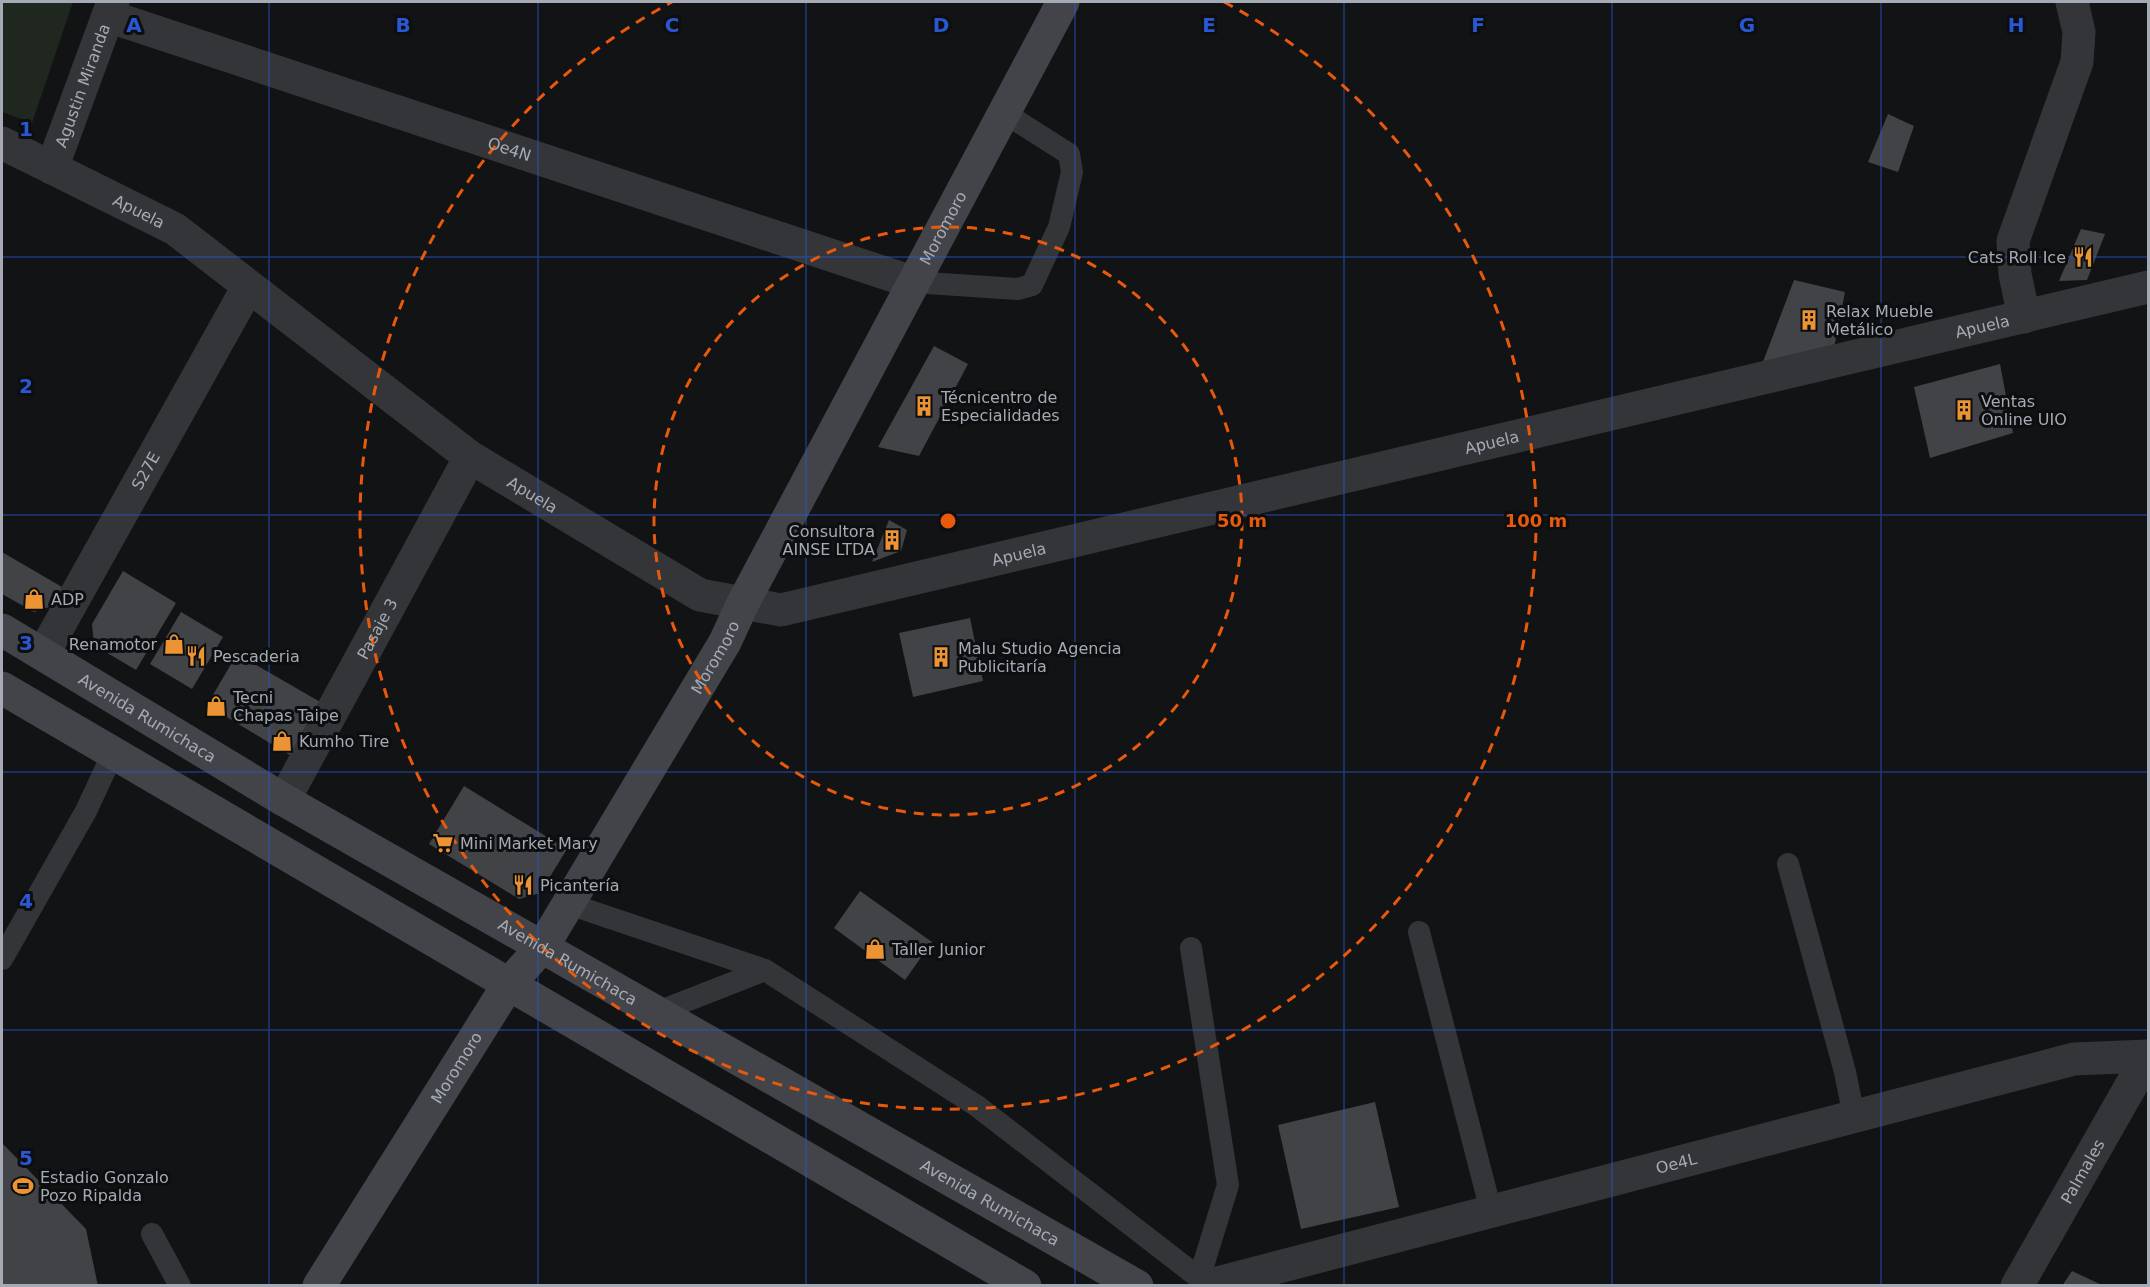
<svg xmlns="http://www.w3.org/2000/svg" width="2150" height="1287" font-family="'DejaVu Sans',sans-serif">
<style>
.green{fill:#1f271f}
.building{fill:#414347}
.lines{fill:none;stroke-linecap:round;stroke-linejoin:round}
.lane{stroke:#343539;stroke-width:22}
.street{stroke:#343539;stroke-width:33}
.secondary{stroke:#424449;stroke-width:33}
.grid{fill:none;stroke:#2a57d4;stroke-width:1.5;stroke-opacity:0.55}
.ring{fill:none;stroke:#e8590c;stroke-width:3;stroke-dasharray:10 8}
.labels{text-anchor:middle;stroke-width:6;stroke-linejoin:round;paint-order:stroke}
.street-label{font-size:16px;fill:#a4abb4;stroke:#0d0e0f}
.poi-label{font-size:16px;fill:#a4abb4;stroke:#0d0e0f;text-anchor:start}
.grid-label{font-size:20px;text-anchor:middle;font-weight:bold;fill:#2a57d4;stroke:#0d0e0f;stroke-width:6;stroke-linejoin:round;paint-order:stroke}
.centre{fill:#e8590c;stroke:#0d0e0f;stroke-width:3}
.ring-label{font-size:18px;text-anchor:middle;font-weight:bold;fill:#e8590c;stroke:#0d0e0f;stroke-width:6;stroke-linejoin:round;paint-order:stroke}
</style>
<rect width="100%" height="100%" fill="#121314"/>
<polygon class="green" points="2,2 73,2 32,123 2,112"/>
<g class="building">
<polygon points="1888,114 1914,126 1898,172 1868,162"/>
<polygon points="2081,229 2105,234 2087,280 2059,281"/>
<polygon points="1794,280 1845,292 1834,348 1761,367"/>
<polygon points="934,346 968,364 919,456 878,447"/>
<polygon points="2000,364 2013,433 1930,458 1914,387"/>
<polygon points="889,520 907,530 901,551 872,562"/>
<polygon points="2,552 62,587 52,606 34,612 2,594"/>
<polygon points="123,571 176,603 136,670 94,645 92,624"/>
<polygon points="181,612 223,637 192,689 150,664"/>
<polygon points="970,618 983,681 913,697 899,633"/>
<polygon points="237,654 322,703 293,757 207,705"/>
<polygon points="464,786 567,849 540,893 519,899 429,844"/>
<polygon points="860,891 932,942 905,980 834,928"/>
<polygon points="1375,1102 1399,1207 1301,1229 1278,1125"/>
<polygon points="2,1143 86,1229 98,1286 2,1286"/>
<polygon points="2072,1271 2104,1286 2062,1286"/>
</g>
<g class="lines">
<g class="lane">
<polyline points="912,282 1017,289 1032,285 1059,227 1072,172 1069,154 1003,112"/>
<polyline points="1788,864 1845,1072 1854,1117"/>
<polyline points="569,904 765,970 977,1106 1207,1284"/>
<polyline points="1419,932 1491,1211"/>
<polyline points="1191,948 1228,1185 1199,1279"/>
<polyline points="2,959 86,811 113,753"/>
<polyline points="658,1012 765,970"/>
<polyline points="152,1234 180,1286"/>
</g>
<g class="street">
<path id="s1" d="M108 16 912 282"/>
<path id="s2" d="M2 143 175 229 470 457 700 595 781 610 2148 287"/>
<path id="s3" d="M52 168 113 2"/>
<polyline points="2024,317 2015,274 2013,241 2077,62 2079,32 2072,2"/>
<path id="s4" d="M43 654 248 287"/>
<path id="s5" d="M284 800 470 457"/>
<path id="s6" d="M1206 1286 2074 1059 2148 1056"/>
<path id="s7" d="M2017 1286 2148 1056"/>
</g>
<g class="secondary">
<path id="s8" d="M2 630 284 800 1137 1286"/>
<path d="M2 688C342 888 684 1085 1025 1286"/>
<path id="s9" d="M319 1286 508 985 543 946 725 642 743 603 1063 2"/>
</g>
</g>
<path class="grid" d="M269 2V1286M538 2V1286M806 2V1286M1075 2V1286M1344 2V1286M1612 2V1286M1881 2V1286M2 257H2148M2 515H2148M2 772H2148M2 1030H2148"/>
<g class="ring">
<circle cx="948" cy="521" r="294"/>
<path d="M1224 2A588 588 0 1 1 672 2"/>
</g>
<defs>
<g id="restaurant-bare" transform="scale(1.62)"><path d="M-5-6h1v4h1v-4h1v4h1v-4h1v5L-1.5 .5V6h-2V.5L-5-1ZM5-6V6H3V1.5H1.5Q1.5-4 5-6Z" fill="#ec9433" stroke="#0d0e0f" stroke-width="2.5" paint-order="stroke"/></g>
<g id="building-bare" transform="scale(1.62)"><path d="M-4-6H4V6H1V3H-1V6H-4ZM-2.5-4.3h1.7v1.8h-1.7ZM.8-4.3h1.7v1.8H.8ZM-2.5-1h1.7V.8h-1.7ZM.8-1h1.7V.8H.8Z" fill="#ec9433" stroke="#0d0e0f" stroke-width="2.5" paint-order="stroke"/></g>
<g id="shop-bare" transform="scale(1.62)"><path d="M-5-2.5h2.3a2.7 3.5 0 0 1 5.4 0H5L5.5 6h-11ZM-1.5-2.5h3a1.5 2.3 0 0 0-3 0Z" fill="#ec9433" stroke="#0d0e0f" stroke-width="2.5" paint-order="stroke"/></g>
<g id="supermarket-bare" transform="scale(1.62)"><path d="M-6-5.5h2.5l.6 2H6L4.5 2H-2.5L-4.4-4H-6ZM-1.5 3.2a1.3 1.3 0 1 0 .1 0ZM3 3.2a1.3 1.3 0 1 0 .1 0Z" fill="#ec9433" stroke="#0d0e0f" stroke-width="2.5" paint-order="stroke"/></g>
<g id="stadium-bare" transform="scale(1.62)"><path d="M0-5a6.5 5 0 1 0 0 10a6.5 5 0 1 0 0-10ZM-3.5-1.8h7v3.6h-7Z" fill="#ec9433" stroke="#0d0e0f" stroke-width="2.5" paint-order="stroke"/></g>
</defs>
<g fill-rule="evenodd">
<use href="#restaurant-bare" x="2083" y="257"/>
<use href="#building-bare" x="1809" y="320"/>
<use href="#building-bare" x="924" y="406"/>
<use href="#building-bare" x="1964" y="410"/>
<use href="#building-bare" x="892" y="540"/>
<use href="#shop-bare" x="34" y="599"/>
<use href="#shop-bare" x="174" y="644"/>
<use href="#restaurant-bare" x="196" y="656"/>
<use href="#building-bare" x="941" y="657"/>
<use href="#shop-bare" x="216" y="706"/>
<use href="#shop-bare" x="282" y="741"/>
<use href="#supermarket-bare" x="443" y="843"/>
<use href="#restaurant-bare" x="523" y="885"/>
<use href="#shop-bare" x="875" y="949"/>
<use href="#stadium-bare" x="23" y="1186"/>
</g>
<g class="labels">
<g class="street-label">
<text dy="6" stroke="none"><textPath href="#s3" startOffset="88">Agustin Miranda</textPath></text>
<text dy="6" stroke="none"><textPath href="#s1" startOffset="423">Oe4N</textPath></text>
<text dy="6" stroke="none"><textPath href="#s2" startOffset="153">Apuela</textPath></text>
<text dy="6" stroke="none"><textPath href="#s9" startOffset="1230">Moromoro</textPath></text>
<text dy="6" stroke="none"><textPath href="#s2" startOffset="2151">Apuela</textPath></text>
<text dy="6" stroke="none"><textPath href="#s2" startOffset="1647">Apuela</textPath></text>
<text dy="6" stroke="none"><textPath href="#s4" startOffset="210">S27E</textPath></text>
<text dy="6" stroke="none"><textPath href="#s2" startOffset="639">Apuela</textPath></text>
<text dy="6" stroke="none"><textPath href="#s2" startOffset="1161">Apuela</textPath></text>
<text dy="6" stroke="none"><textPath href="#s5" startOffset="195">Pasaje 3</textPath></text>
<text dy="6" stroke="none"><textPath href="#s9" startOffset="744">Moromoro</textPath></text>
<text dy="6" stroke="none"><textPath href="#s8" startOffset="170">Avenida Rumichaca</textPath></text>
<text dy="6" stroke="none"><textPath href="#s8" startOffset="656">Avenida Rumichaca</textPath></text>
<text dy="6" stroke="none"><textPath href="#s9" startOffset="258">Moromoro</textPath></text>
<text dy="6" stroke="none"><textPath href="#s6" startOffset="486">Oe4L</textPath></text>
<text dy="6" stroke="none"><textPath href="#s7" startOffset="132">Palmales</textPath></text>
<text dy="6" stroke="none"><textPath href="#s8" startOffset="1142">Avenida Rumichaca</textPath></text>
</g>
<g class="poi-label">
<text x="2066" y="263" text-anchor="end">Cats Roll Ice</text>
<text x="1826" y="317">Relax Mueble<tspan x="1826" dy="18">Metálico</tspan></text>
<text x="941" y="403">Técnicentro de<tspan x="941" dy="18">Especialidades</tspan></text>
<text x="1981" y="407">Ventas<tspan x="1981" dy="18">Online UIO</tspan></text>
<text x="875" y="537" text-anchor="end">Consultora<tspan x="875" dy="18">AINSE LTDA</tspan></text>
<text x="51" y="605">ADP</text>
<text x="157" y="650" text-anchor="end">Renamotor</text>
<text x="958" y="654">Malu Studio Agencia<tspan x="958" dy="18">Publicitaría</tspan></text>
<text x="213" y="662">Pescaderia</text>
<text x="233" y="703">Tecni<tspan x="233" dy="18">Chapas Taipe</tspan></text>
<text x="299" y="747">Kumho Tire</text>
<text x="460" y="849">Mini Market Mary</text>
<text x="540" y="891">Picantería</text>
<text x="892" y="955">Taller Junior</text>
<text x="40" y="1183">Estadio Gonzalo<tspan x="40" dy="18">Pozo Ripalda</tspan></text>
</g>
</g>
<g class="grid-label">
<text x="134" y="32">A</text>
<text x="403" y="32">B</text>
<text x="672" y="32">C</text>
<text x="941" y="32">D</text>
<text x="1209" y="32">E</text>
<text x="1478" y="32">F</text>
<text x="1747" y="32">G</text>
<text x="2016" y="32">H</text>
<text x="26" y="136">1</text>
<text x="26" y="393">2</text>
<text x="26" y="650">3</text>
<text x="26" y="908">4</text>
<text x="26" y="1165">5</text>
</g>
<circle cx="948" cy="521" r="9" class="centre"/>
<g class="ring-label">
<text x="1242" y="527">50 m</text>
<text x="1536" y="527">100 m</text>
</g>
<rect width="2150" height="1287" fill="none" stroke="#a4abb4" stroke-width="6"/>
</svg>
